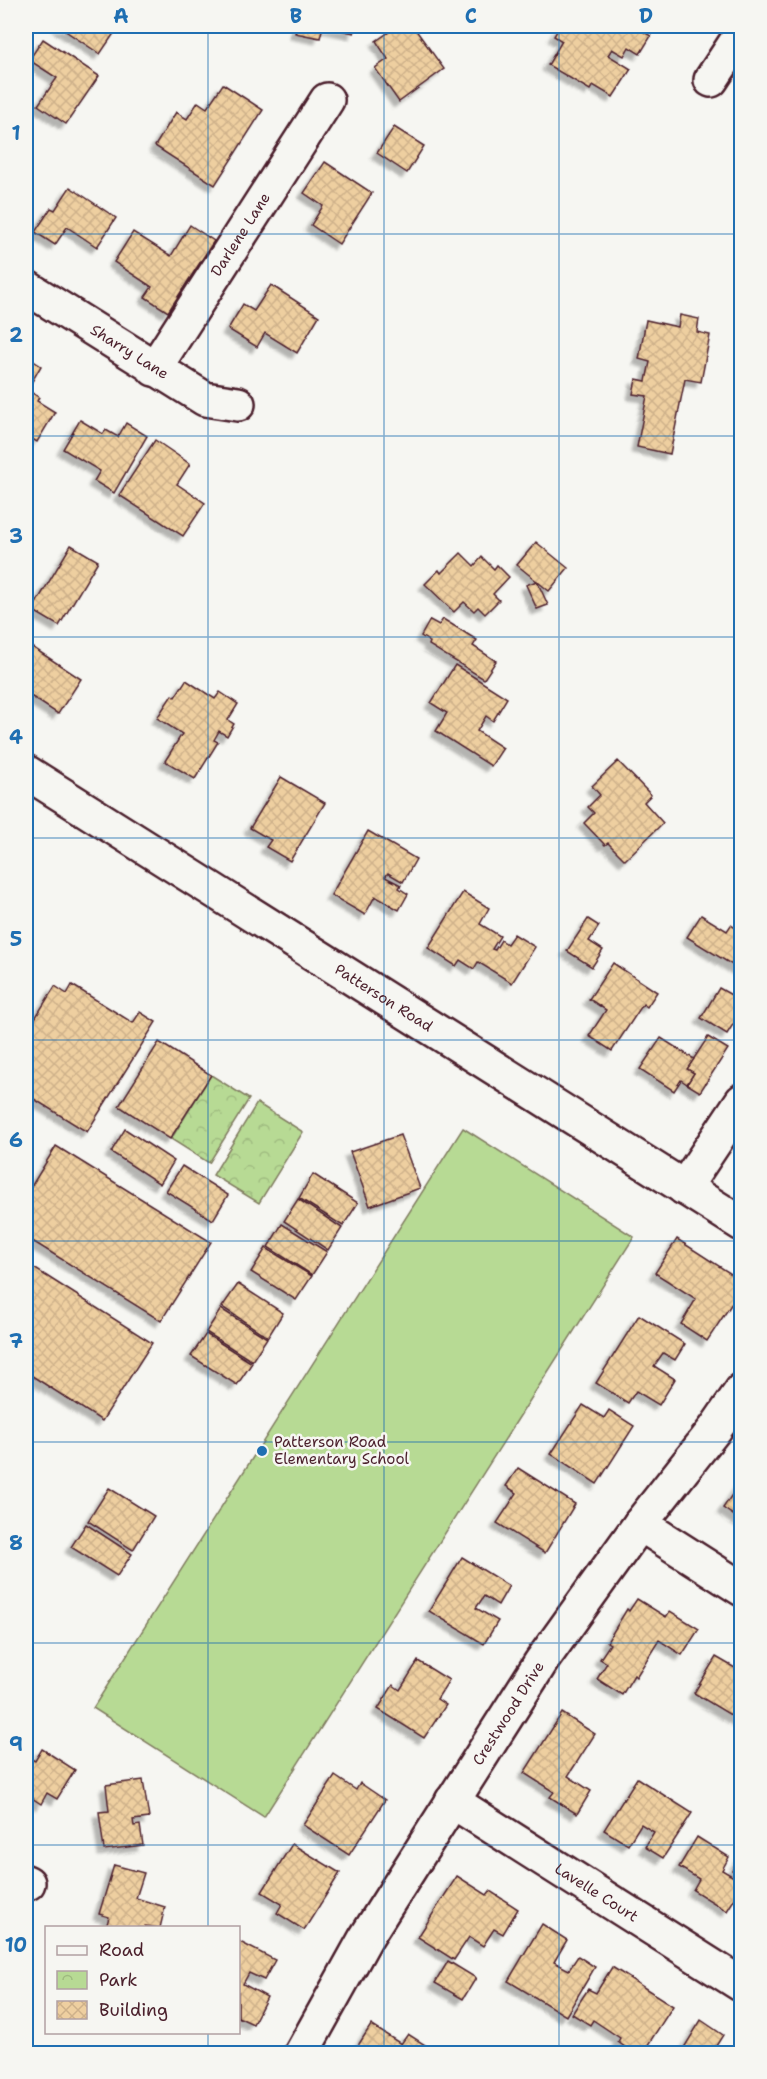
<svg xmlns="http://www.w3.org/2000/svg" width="767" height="2079" font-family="'Shantell Sans',sans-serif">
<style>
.grass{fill:#b7da94;stroke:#807c60;stroke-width:1.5}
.park{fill:url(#park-crowns);stroke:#807c60;stroke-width:1.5}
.building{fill:url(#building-cross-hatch);stroke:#4a1f2b;stroke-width:1.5;filter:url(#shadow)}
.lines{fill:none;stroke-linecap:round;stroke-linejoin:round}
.minor-casing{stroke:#4a1f2b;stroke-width:38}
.minor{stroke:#f6f6f2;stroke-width:33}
.grid{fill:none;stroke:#1f6fb2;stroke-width:1.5;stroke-opacity:0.55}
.poi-dot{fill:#1f6fb2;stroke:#f6f6f2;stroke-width:2}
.labels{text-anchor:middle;stroke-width:5;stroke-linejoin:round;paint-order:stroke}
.street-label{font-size:15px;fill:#4a1f2b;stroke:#f6f6f2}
.poi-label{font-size:15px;fill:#4a1f2b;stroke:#f6f6f2;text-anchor:start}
.neatline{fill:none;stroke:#1f6fb2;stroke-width:2}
.grid-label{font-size:20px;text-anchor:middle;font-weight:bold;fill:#1f6fb2}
</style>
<defs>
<pattern id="park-crowns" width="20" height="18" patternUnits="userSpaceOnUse" patternTransform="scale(1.5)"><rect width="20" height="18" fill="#b7da94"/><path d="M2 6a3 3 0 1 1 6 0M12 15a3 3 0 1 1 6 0" fill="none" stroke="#9fbb80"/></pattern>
<pattern id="building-cross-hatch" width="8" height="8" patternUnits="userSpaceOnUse" patternTransform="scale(1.5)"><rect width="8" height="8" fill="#eecfa0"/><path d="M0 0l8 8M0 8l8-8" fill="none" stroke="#ceb18a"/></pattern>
<filter id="shadow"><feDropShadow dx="-5.5" dy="5.5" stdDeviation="1.5" flood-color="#0004"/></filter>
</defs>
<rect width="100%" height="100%" fill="#f6f6f2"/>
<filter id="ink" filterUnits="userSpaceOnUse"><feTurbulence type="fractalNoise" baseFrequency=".0167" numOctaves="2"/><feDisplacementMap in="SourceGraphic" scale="12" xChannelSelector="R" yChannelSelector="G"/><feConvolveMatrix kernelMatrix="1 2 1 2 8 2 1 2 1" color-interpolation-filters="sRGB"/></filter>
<g filter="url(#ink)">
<polygon class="grass" points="463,1128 634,1237 264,1817 93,1708"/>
<g class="park">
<polygon points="211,1075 249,1099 209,1163 171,1139"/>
<polygon points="257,1103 303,1132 259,1203 213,1175"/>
</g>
<g class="building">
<polygon points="58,26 119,26 100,54"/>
<polygon points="297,26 355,26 354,33 323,26 320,38 295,33"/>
<polygon points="398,26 413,26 444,69 399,102 375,68 388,59 376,41"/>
<polygon points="560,26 634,26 651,36 640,54 629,47 624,56 612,49 608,55 631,69 613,97 593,85 590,90 548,65 562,41 554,36"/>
<polygon points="43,39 99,76 66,124 38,105 57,78 29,60"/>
<polygon points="223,84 263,110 215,185 155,146 176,112 187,119 198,102 207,108"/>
<polygon points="394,127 424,146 407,173 377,153"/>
<polygon points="325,162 372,193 339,244 311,225 323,206 304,193"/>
<polygon points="70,187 116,218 97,247 67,227 55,245 35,232 51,208 55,210"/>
<polygon points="190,225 214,241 168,312 145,297 152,287 114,262 133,232 171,256"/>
<polygon points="271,285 319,316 297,353 265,333 257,347 228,329 243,304 254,311"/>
<polygon points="680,315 699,319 697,332 710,335 701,382 685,379 670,454 637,447 647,396 633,394 636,379 646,381 650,362 639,359 646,320 678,327"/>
<polygon points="26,356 41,366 27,390 39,397 37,401 55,412 37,442 26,435"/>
<polygon points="80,420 103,434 106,430 118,437 126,423 147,436 114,493 94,481 100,471 63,449"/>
<polygon points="155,440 190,464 177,484 205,503 183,536 119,495"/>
<polygon points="536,542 568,568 549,591 517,565"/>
<polygon points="71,545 98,561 59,626 32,610"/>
<polygon points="461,553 474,566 482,557 494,569 497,565 509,577 493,594 499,600 485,614 478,607 474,611 464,602 454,612 425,584 439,570 441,573"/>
<polygon points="537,581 548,605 537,609 526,585"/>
<polygon points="443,619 477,640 473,646 496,661 484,679 429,645 430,642 421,636 430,620 439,625"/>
<polygon points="26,643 81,679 58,714 26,693"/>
<polygon points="455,665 507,698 493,721 486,716 477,731 503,748 491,766 436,731 447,713 431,703"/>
<polygon points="186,680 215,699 220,692 238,704 228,720 234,724 227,736 219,731 214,740 218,742 195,779 165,761 182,734 157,718 172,695 175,697"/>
<polygon points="618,761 651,795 644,802 663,823 625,860 608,843 605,845 584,823 594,813 588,807 600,795 592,786"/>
<polygon points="281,777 325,803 290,861 266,847 271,840 250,828"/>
<polygon points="368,831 416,859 403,882 388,873 385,877 401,885 399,888 408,894 399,910 375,896 365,915 331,895"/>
<polygon points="463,892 489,908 480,924 500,936 492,949 495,950 501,940 507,944 514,934 535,947 512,983 478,962 474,969 460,960 456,966 428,948"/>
<polygon points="701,915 727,931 731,925 742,932 742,971 687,937"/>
<polygon points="588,919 599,926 589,941 603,950 592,967 567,951"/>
<polygon points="613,963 657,992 647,1007 643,1004 612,1051 589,1036 606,1010 589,999"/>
<polygon points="72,985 133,1023 140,1012 156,1022 87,1132 26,1094 26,1033 55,986 67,994"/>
<polygon points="719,988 742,1001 742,1010 727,1034 701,1018"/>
<polygon points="708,1037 728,1049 700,1092 687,1084 694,1073 687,1069"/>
<polygon points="661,1038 694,1059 687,1069 694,1073 687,1084 681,1080 674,1091 640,1069"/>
<polygon points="159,1042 211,1075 170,1139 119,1106"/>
<polygon points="125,1129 174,1161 160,1184 111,1152"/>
<polygon points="400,1135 420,1188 370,1206 350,1152"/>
<polygon points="56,1146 211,1242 161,1321 26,1237 26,1195"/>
<polygon points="182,1166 228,1195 213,1220 166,1191"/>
<polygon points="313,1174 358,1203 343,1226 299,1198"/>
<polygon points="298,1199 342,1228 328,1250 284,1221"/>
<polygon points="282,1224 327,1252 312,1275 268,1247"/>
<polygon points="677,1239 742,1281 742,1288 707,1341 681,1324 696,1299 655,1273"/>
<polygon points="266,1248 312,1276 296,1300 251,1272"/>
<polygon points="26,1263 152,1343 102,1421 26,1372"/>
<polygon points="238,1284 283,1313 268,1337 222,1307"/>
<polygon points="221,1309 267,1338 252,1361 206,1332"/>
<polygon points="639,1315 685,1344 675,1360 663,1353 654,1366 675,1379 659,1405 636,1391 628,1403 596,1383"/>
<polygon points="206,1334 252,1363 237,1385 191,1356"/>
<polygon points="583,1405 604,1418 609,1410 634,1426 597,1484 551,1454"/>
<polygon points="518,1468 575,1504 545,1553 497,1523 517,1493 506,1486"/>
<polygon points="742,1480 742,1521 723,1508"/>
<polygon points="109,1488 154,1516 133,1550 88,1521"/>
<polygon points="86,1524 132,1554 117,1576 71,1547"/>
<polygon points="462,1557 509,1586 498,1605 484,1596 476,1608 498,1621 484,1644 429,1611"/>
<polygon points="637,1599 666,1617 670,1611 699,1629 682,1655 659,1640 636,1677 634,1675 622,1695 597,1679 607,1663 600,1659 610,1644 607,1642 627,1609 629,1611"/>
<polygon points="716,1657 742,1672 742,1722 694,1693"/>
<polygon points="418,1661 449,1680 437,1699 446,1705 424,1738 378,1709 393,1685 400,1690"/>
<polygon points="562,1713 595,1734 568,1776 591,1791 577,1814 550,1797 554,1792 524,1773"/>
<polygon points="42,1749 75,1770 57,1799 47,1793 41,1804 26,1794 26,1756 35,1761"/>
<polygon points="335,1776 356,1790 360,1783 385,1800 349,1855 303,1825"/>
<polygon points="637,1778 692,1813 663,1858 645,1847 654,1832 641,1824 628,1845 604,1830"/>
<polygon points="143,1780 149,1818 133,1820 134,1826 140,1825 143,1845 104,1850 99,1812 109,1811 106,1785"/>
<polygon points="697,1837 729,1857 722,1870 742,1882 742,1887 727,1911 693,1890 699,1879 679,1867"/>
<polygon points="292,1844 340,1873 304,1930 277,1913 282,1904 262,1892"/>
<polygon points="741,1856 742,1856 742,1876 732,1870"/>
<polygon points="114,1865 144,1873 136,1898 165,1907 160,1928 145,1926 145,1928 106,1928 109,1917 99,1914"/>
<polygon points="457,1876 487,1895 490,1891 518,1909 503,1934 494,1929 483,1946 469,1937 454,1960 418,1937"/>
<polygon points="542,1924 567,1940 554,1962 569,1970 578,1956 595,1967 566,2016 508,1981"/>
<polygon points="238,1941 275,1960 264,1980 249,1973 243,1984 267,1997 253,2024 238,2017"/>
<polygon points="448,1961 476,1978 463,1999 435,1983"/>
<polygon points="612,1967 673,2006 642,2054 635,2054 618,2042 620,2038 593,2020 590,2025 572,2014 588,1989 596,1993"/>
<polygon points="701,2020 723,2035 711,2054 686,2054 682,2051"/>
<polygon points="371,2025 401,2044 408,2034 433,2050 431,2054 356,2054 354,2052"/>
</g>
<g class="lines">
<g class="minor-casing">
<g id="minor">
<polyline points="711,80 742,33"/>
<path id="s1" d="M26 287 205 399 238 404"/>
<path id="s2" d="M154 369 327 100"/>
<path id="s3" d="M26 772 742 1224"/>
<polyline points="684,1188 742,1101"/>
<polyline points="640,1524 742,1589"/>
<path id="s4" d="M452 1801 742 1985"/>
<polyline points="26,1882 28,1883"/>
<path id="s5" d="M301 2054 365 1939 541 1662 640 1524 715 1429 742 1390"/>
</g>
</g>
<use href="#minor" class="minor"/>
</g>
</g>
<path class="grid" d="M208 26V1928M384 26V2054M559 26V2054M26 234H742M26 436H742M26 637H742M26 838H742M26 1040H742M26 1241H742M26 1442H742M26 1643H742M26 1845H742M208 2032V2054"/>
<circle class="poi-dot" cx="262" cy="1451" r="6"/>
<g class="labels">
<g class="street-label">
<text dy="5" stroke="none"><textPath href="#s2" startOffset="160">Darlene Lane</textPath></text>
<text dy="5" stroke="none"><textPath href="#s1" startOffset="122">Sharry Lane</textPath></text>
<text dy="5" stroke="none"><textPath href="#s3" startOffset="423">Patterson Road</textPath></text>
<text dy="5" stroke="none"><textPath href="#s5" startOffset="399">Crestwood Drive</textPath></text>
<text dy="5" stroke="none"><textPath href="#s4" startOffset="171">Lavelle Court</textPath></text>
</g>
<g class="poi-label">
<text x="274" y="1447">Patterson Road<tspan x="274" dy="17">Elementary School</tspan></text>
</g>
</g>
<rect width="767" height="2079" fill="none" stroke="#f6f6f2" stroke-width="66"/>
<rect x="45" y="1926" width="195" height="108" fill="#f6f6f2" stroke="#b1a0a2" stroke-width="1.5"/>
<rect x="57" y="1946" width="30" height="9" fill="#f6f6f2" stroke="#b1a0a2" stroke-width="1.5"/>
<text x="99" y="1956" font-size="18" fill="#4a1f2b">Road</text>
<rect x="57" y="1971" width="30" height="18" fill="url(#park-crowns)" stroke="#b1a0a2" stroke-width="1.5"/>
<text x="99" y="1986" font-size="18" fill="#4a1f2b">Park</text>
<rect x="57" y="2001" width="30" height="18" fill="url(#building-cross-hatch)" stroke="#b1a0a2" stroke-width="1.5"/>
<text x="99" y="2016" font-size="18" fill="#4a1f2b">Building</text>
<rect x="33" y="33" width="701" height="2013" class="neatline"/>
<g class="grid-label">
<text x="121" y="23">A</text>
<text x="296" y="23">B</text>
<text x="471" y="23">C</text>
<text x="646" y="23">D</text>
<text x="16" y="140">1</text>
<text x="16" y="342">2</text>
<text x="16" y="543">3</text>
<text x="16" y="744">4</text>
<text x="16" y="946">5</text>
<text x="16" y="1147">6</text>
<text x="16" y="1348">7</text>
<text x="16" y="1550">8</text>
<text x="16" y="1751">9</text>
<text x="16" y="1952">10</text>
</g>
</svg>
